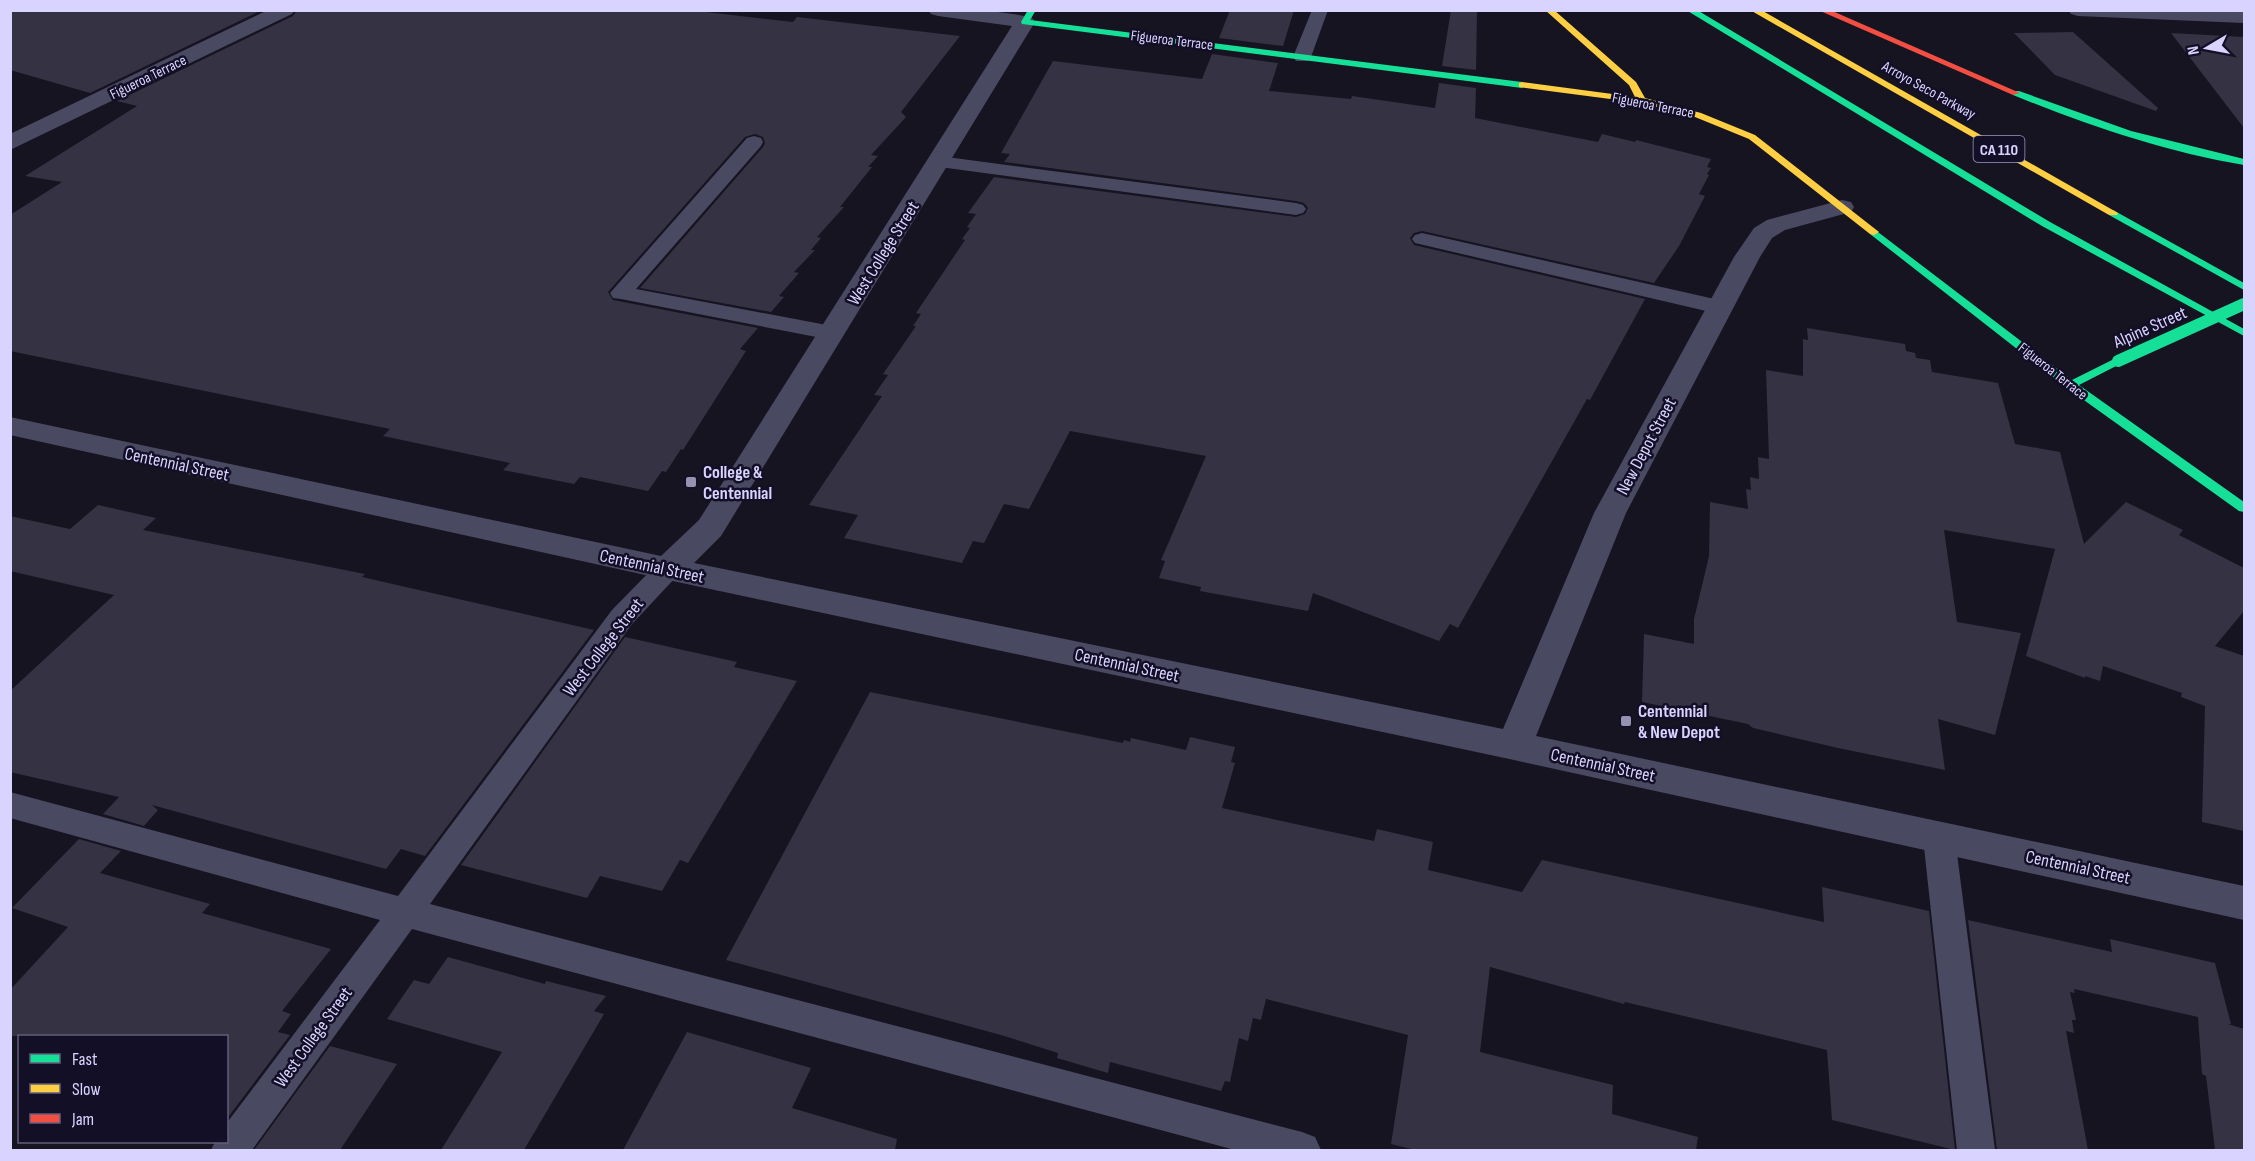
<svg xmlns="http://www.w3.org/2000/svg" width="2255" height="1161" font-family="'Sofia Sans Condensed',sans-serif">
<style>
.building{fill:#343243}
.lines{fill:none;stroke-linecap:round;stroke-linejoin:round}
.lane{fill:#4a4962;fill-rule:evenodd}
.street{fill:#4a4962;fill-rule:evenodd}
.fast{fill:#16e098;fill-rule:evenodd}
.slow{fill:#ffcf43;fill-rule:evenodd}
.jam{fill:#f24e42;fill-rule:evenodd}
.fast-bridge{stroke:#16e098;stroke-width:12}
.poi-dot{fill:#9591b1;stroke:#130f26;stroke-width:2}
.labels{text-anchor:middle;stroke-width:5;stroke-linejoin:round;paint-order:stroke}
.far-street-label{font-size:15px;fill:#d9d4ff;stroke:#130f26}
.shield{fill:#130f26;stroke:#9e99be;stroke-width:1.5}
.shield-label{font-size:16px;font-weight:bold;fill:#d9d4ff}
.street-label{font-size:18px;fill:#d9d4ff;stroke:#130f26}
.poi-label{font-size:18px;font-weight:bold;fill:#d9d4ff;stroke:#130f26;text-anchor:start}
</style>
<rect width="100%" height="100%" fill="#161421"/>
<g class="building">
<polygon points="10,10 262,10 90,93 10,70"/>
<polygon points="297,10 689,10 793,22 797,17 960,36 901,112 906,117 871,155 878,156 868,167 872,167 840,207 844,207 817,237 821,238 811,250 815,250 794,272 799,273 779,296 784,297 771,312 640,288 763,147 765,143 763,137 755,134 745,137 608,292 613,300 758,328 740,349 746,351 683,450 681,449 666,472 662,471 648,491 580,477 574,484 503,470 510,463 383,436 390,429 10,351 10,215 62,182 25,176 137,106 117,101 293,16"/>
<polygon points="1230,10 1294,10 1283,46 1219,38"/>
<polygon points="1451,10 1477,10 1476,70 1442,66"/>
<polygon points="2073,32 2158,108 2156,111 2055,75 2014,33"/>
<polygon points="2171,33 2244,37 2244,128"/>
<polygon points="1212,54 1278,63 1269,91 1351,99 1352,96 1435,108 1439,83 1476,88 1475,118 1598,142 1602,134 1635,142 1636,140 1711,159 1707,167 1711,168 1707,174 1709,175 1699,194 1705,196 1679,246 1654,283 1422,231 1414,233 1410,238 1414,245 1645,299 1590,400 1587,399 1458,628 1450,624 1439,641 1313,593 1308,611 1200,591 1201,587 1159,578 1165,561 1161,560 1206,456 1070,431 1029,509 1004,504 984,543 973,541 962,563 844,538 858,515 809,505 882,396 874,395 888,375 883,374 916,326 913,326 921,314 916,313 965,240 962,239 970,228 967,227 976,214 968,213 994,177 1296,217 1305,214 1308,208 1304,203 1296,201 1004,162 1010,154 1001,153 1053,61 1202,79"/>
<polygon points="1807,328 1905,344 1906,351 1915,353 1916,358 1930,360 1932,372 1998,383 2015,444 2060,452 2084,544 2126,502 2183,530 2179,535 2244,568 2244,611 2215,646 2244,656 2244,831 2202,822 2205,706 2181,697 2182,693 2103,666 2100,681 2085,676 2085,678 2026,656 2055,549 1944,530 1957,622 2021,633 1995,735 1938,719 1945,770 1838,748 1753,728 1748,724 1642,702 1644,634 1694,644 1694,619 1709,556 1710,502 1748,509 1746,489 1751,490 1750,477 1759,479 1758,457 1769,459 1766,370 1803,376 1803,339 1808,340"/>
<polygon points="98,505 156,518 143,530 365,574 362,577 594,630 425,856 401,849 386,869 152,805 158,810 144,826 103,814 119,797 10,772 10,691 114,595 10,571 10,516 70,529"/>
<polygon points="625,637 737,662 734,667 797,681 688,863 680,860 662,891 600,876 587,898 461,865"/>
<polygon points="870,692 1123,743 1124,740 1130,742 1131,738 1186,750 1190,737 1235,747 1231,762 1235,763 1222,808 1374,841 1377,829 1433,842 1428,870 1522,892 1542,860 1824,922 1822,887 1929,911 1955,1150 1832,1120 1827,1050 1625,1002 1624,1004 1490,967 1480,1052 1613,1085 1612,1114 1698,1137 1696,1150 1415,1150 1391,1144 1408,1035 1266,999 1261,1020 1253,1018 1248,1041 1239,1038 1230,1082 1225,1081 1221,1091 1110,1062 1108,1073 1057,1058 1058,1053 1001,1035 726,960"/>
<polygon points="79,839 121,851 100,873 210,904 202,913 331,949 282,1011 291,1014 278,1032 290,1035 226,1120 226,1036 10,1036 10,990 68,927 12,908"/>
<polygon points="1968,920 2112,952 2110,939 2215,963 2231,1024 2228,1024 2244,1029 2244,1150 2215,1150 2206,1076 2202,1074 2198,1017 2074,989 2075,993 2070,992 2076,1020 2072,1020 2074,1033 2066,1031 2088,1150 1997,1150"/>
<polygon points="448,957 545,984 546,981 606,996 594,1011 604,1014 524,1150 441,1150 502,1052 387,1019 414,980 429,984"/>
<polygon points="687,1032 811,1068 792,1108 897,1139 895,1150 623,1150"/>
<polygon points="330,1046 397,1064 340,1150 254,1150"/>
</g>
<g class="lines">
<g class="lane">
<polygon points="1312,10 1328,10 1311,57 1308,61 1296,61 1293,57"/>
<polygon points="754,136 761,138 763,142 761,146 636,289 832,326 840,328 843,333 840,338 832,340 621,299 613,298 610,293 747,138"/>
<polygon points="939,156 1296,203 1303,205 1306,209 1303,213 1296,215 932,166 929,162 932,158"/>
<polygon points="1422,233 1719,300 1727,302 1730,307 1727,312 1719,314 1415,243 1412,239 1415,235"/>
<polygon points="668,560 677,562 681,569 677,576 632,624 430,904 1302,1132 1315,1137 1321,1150 1235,1150 412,929 252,1150 211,1150 215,1142 226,1142 226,1124 380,920 10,818 10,792 398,896 612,610 659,562"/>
<polygon points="1939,825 1950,829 1955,838 1995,1150 1957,1150 1923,838 1928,829"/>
</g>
<g class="street">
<polygon points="268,10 295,10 292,14 10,150 10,134"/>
<path d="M928 10C963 10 998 9 1032 18L1035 22 721 536 694 563 1503 729 1594 513 1734 257 1754 228 1767 220 1842 200 1851 202 1854 207 1851 212 1785 230 1772 238 1760 257 1626 513 1536 736 2244 886V920L1514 760 668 580 10 435V417L661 556 699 520 1012 26 938 16 931 14Z"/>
<polygon points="2068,10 2244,11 2244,23 2078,16 2071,14"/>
</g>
<g class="fast">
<polygon points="1028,10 1036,10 1030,20 1522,82 1526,85 1522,88 1022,24 1021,22"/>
<polygon points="1686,10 1697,10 2050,222 2244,329 2244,336 2042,226"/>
<path d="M2013 91H2019L2131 131 2244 159V165C2165 152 2087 125 2013 95Z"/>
<polygon points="2113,210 2244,283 2244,290 2109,215 2109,211"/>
<polygon points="1874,229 2072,380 2114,359 2122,359 2122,363 2079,385 2244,502 2244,512 2239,511 2067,388 1870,234 1870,230"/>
</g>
<g class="slow">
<polygon points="1545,10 1554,10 1636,82 1645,98 1701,113 1755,135 1879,232 1874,235 1870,234 1749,139 1695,117 1641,103 1519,87 1519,83 1522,82 1635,97 1629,85"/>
<polygon points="1750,10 1761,10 2118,213 2117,215 2109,215"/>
</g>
<polygon class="jam" points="1818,10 1830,10 2020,93 2013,95"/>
<polyline class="fast-bridge" points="2118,361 2244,304"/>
</g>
<g class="poi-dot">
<rect x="685" y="476" width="12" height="12" rx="3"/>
<rect x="1620" y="715" width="12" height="12" rx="3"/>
</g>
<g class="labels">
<g class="far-street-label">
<text transform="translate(1172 40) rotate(7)" y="5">Figueroa Terrace</text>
<text transform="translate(148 77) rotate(-26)" y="5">Figueroa Terrace</text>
<text transform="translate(1929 90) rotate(29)" y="5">Arroyo Seco Parkway</text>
<text transform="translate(1653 105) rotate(11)" y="5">Figueroa Terrace</text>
<text transform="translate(2053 371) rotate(38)" y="5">Figueroa Terrace</text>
</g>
<rect class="shield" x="1973.5" y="136" width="51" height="26" rx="4.5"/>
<g class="shield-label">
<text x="1999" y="155">CA 110</text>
</g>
<g class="street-label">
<text transform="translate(883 253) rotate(-58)" y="6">West College Street</text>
<text transform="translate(2150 327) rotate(-24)" y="6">Alpine Street</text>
<text transform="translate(1646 446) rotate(-62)" y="6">New Depot Street</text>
<text transform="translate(177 464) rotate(12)" y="6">Centennial Street</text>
<text transform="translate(652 566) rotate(12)" y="6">Centennial Street</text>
<text transform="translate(603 647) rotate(-52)" y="6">West College Street</text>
<text transform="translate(1127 665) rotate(12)" y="6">Centennial Street</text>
<text transform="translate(1603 765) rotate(12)" y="6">Centennial Street</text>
<text transform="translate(2078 867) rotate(12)" y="6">Centennial Street</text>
<text transform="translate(313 1037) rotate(-54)" y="6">West College Street</text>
</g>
<g class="poi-label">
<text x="703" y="478">College &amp;<tspan x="703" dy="21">Centennial</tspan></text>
<text x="1638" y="717">Centennial<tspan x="1638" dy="21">&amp; New Depot</tspan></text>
</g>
</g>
<rect width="2255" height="1161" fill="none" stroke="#d9d4ff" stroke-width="24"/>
<rect x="18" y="1035" width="210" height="108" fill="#130f26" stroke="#625e7d" stroke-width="1.5"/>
<rect x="30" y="1054" width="30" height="9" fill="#16e098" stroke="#625e7d" stroke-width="1.5"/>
<text x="72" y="1065" font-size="18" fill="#d9d4ff">Fast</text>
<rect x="30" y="1084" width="30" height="9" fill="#ffcf43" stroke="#625e7d" stroke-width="1.5"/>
<text x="72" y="1095" font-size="18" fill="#d9d4ff">Slow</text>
<rect x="30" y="1114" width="30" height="9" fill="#f24e42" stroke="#625e7d" stroke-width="1.5"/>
<text x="72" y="1125" font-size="18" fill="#d9d4ff">Jam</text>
<g transform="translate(2207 48) rotate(260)" stroke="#130f26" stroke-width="4.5" paint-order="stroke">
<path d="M0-4.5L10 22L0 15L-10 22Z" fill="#d9d4ff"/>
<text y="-9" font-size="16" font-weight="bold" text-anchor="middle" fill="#d9d4ff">N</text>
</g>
</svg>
